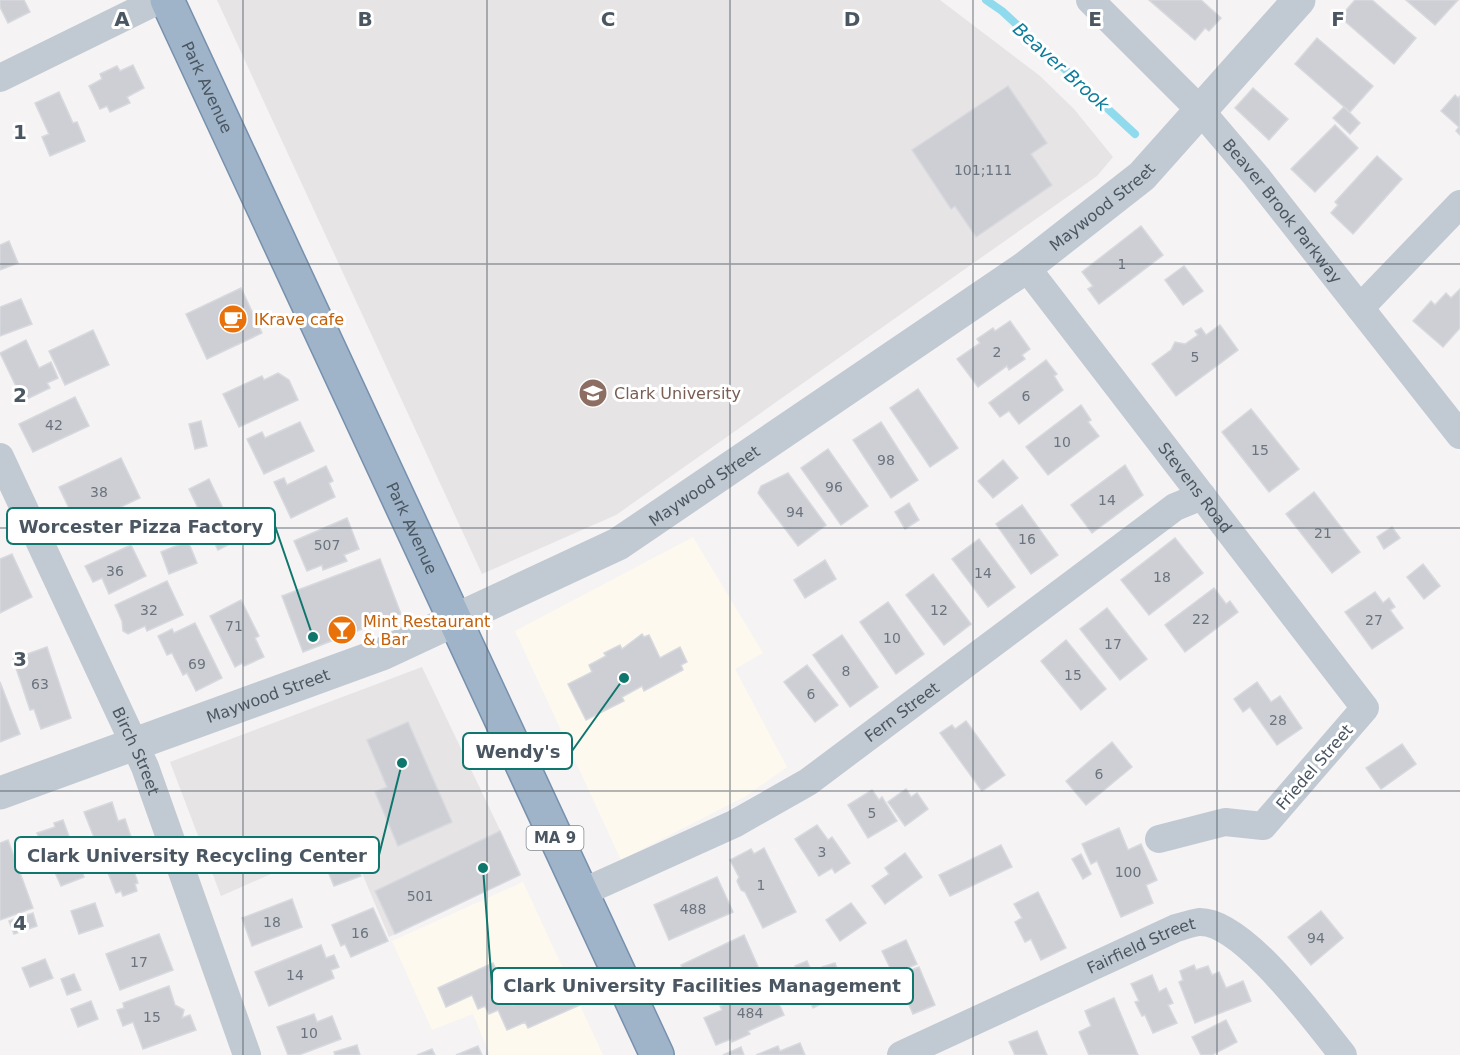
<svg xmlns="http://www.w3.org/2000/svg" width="1460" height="1055" font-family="'DejaVu Sans',sans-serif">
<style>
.commercial{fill:#fdf9ef}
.education{fill:#e6e4e5}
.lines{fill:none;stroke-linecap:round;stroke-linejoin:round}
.stream{stroke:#90daee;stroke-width:8}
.building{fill:#cdcfd5;stroke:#d7d9de;stroke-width:1.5}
.trunk-casing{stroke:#7690ad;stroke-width:36}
.minor{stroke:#c1cad2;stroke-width:28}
.tertiary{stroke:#c1cad2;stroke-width:33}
.trunk{stroke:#9fb4c9;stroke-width:33}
.grid{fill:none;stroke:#4a5661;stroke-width:1.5;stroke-opacity:0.55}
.labels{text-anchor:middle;stroke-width:6;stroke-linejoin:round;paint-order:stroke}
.number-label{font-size:14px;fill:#6b747e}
.shield{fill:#fff;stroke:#808990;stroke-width:1.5}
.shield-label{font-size:15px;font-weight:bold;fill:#4a5661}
.street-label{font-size:16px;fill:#4a5661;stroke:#fff}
.food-label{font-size:16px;fill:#c56008;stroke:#fff;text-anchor:start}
.education-label{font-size:16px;fill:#785e54;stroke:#fff;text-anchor:start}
.water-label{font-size:18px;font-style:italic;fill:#0c7c9b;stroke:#fff}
.grid-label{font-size:20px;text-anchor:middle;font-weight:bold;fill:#4a5661;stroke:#fff;stroke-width:6;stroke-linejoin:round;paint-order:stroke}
.leader{fill:none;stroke:#0f766e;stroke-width:2}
.callout-dot{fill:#0f766e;stroke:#fff;stroke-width:2}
.callout{fill:#fff;stroke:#0f766e;stroke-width:2}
.callout-label{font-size:18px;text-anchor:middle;font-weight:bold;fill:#4a5661}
</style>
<rect width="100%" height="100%" fill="#f5f3f3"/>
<g class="commercial">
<polygon points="693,537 763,653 735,669 787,767 746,796 621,860 515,631"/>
<polygon points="523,882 603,1055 490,1055 473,1014 432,1030 392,941"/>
</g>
<g class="education">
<polygon points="217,0 940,0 1040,76 1074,109 1113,157 1097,176 616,515 482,574"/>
<polygon points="422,667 521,874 389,937 348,840 221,896 170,762"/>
</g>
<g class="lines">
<polyline class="stream" points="986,0 1002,11 1135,134"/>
</g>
<g class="building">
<polygon points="0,0 24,0 30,12 8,23 0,7"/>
<polygon points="1149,0 1201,0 1221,18 1209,31 1205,28 1195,40"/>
<polygon points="1355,0 1372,0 1416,38 1394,64 1340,17"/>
<polygon points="1406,0 1458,0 1435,25"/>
<polygon points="1317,38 1373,86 1350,112 1295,64"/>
<polygon points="133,65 144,88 127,97 130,103 110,112 107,106 100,109 89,86 102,79 100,74 117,66 120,71"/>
<polygon points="1008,86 1047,143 1031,154 1052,185 976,237 955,206 951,209 912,150"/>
<polygon points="1253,88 1288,119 1269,140 1235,108"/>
<polygon points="59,92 73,123 77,122 85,141 50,156 42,137 49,134 35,103"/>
<polygon points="1455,95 1458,98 1460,96 1460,135 1456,131 1459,127 1441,111"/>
<polygon points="1344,107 1360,123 1350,134 1333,118"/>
<polygon points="1335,125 1358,148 1315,192 1291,169"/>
<polygon points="1377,156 1402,179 1353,234 1331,213 1338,205 1335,202"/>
<polygon points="1141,226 1163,255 1099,304 1088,289 1093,286 1082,272"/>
<polygon points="9,241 18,263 0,270 0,245"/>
<polygon points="1184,266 1203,291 1183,305 1165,280"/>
<polygon points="241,288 262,333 207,359 186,314"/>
<polygon points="1460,289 1460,328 1443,347 1413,321 1431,301 1435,305 1446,293 1451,298"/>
<polygon points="21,299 32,324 0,336 0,307"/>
<polygon points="1010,321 1030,349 1022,355 1025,359 1009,370 1007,366 978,387 957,359 980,343 977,339 993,328 995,331"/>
<polygon points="1220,325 1238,350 1176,396 1152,364 1171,350 1175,342 1185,344 1198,335 1195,331 1201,328 1206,335"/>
<polygon points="93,330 109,365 65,385 49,351"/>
<polygon points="26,340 39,368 51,362 58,378 47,383 50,388 23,401 0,353"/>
<polygon points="1046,360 1057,374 1054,376 1063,390 1019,424 1009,411 1000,417 989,403"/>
<polygon points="278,373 289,380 298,400 239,427 223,394 262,376 264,380"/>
<polygon points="918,389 958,448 930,467 890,408"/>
<polygon points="75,397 89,426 33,452 19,424"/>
<polygon points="1081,405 1091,420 1088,422 1099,436 1048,475 1026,447"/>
<polygon points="1251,409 1299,469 1269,492 1222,432"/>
<polygon points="201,421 207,446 195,449 189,424"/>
<polygon points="300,422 314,451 264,474 247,439 262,432 265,438"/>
<polygon points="881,422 918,480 891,498 853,440"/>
<polygon points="828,449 868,506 841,525 801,468"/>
<polygon points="121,458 140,498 78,527 59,487"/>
<polygon points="1003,460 1018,478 993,498 978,481"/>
<polygon points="1125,465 1143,495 1092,533 1071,505"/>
<polygon points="326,466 333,481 329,483 335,497 291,518 274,482 284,478 287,485"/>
<polygon points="788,473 826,525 798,546 758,493 761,486"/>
<polygon points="209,479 238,540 218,550 189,489"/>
<polygon points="1314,492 1360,552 1332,573 1286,514"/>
<polygon points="909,503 919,520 905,529 895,512"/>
<polygon points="1022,505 1058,555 1031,574 996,524"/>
<polygon points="347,518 359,549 344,555 347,561 323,570 322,565 307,571 294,541"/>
<polygon points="1392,527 1400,538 1384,549 1377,537"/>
<polygon points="1175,538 1203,573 1149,615 1121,580"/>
<polygon points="979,539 1015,587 988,607 952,559"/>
<polygon points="188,541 197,563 169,574 161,552"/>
<polygon points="131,545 146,576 109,594 102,578 93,582 85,566"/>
<polygon points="12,554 32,597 0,613 0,559"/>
<polygon points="380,559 401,614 303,652 282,596"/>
<polygon points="825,560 836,579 805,598 794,580"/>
<polygon points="1423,564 1440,586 1424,599 1407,577"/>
<polygon points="933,574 971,624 944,645 906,595"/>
<polygon points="167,581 183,615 147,631 145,626 128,634 123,631 122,621 115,605"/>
<polygon points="1214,588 1226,604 1230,601 1238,612 1185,652 1165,625"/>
<polygon points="1375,592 1383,603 1389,598 1395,607 1390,610 1403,628 1372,649 1345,612"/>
<polygon points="241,600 259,636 255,638 264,657 244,666 242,663 235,667 210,616"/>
<polygon points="888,602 924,654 896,674 860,622"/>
<polygon points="1107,608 1147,659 1120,680 1080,629"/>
<polygon points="195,623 222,678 196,691 187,673 183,675 172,653 167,655 158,636 172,629 174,633"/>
<polygon points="642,634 644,637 649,635 660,658 680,647 687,662 681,665 683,670 644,691 642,686 622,697 624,701 586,720 568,684 592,672 589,665 606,656 604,653 620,645 622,649"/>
<polygon points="842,635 878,687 850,707 813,655"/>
<polygon points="1066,640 1106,689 1081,710 1041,661"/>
<polygon points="47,647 71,718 41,729 34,709 30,710 13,659"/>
<polygon points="807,665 838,705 815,722 784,682"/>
<polygon points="0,682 20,734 0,742"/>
<polygon points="1257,682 1271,702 1280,696 1302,728 1277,745 1250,707 1243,712 1234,699"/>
<polygon points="966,721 1005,775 982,791 940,733 952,725 955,729"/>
<polygon points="408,722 452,822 398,846 375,792 387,787 367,740"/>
<polygon points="1112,742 1132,767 1086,805 1066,781"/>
<polygon points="1402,744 1416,764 1381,789 1366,768"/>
<polygon points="906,789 911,797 917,793 928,809 905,826 888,802"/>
<polygon points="872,790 879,800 882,797 897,821 868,838 848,805"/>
<polygon points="112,802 118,821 125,819 132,840 124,842 138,883 135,884 137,891 123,896 121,891 116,893 84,812"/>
<polygon points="63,820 84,877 61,886 54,870 48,872 40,853 44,851 37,833 55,827 54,823"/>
<polygon points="817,825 828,840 832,837 850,863 835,873 832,868 819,876 795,839"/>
<polygon points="1119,828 1128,850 1141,844 1157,880 1146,885 1153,903 1121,917 1097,861 1091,864 1082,844"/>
<polygon points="500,831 520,875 395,934 375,891"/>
<polygon points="8,840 33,908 0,920 0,843"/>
<polygon points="1001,845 1012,867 950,896 939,875"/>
<polygon points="350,848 361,876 334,886 323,859"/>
<polygon points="764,848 796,912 763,928 745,892 741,890 737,881 739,877 730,860 751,849 754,854"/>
<polygon points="905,853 922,877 885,904 872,886 889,874 885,868"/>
<polygon points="1081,854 1091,874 1083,879 1072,859"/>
<polygon points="717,877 733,912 669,940 654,905"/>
<polygon points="1038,892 1066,948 1041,960 1031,939 1025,942 1015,922 1022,918 1014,904"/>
<polygon points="292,899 302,927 252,946 242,918"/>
<polygon points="95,903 103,926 79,934 71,911"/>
<polygon points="851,903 866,923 840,941 826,920"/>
<polygon points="373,908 388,941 351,957 345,944 341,946 332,925"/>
<polygon points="1321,911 1343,938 1311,965 1288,937"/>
<polygon points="33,913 37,926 14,934 9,921"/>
<polygon points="159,934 173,970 120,990 106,954"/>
<polygon points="744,935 759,969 713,990 711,987 694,994 681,965"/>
<polygon points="906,940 917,964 893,974 882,951"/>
<polygon points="321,945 326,958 334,955 339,967 331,970 334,978 269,1006 255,972"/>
<polygon points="45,959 53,978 30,987 22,968"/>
<polygon points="807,961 825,1002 813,1008 795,966"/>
<polygon points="493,963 512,1005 571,979 582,1004 528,1028 525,1022 507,1030 498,1010 489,1014 485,1006 478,1009 472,995 446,1007 438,988"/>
<polygon points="835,963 842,983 829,987 822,967"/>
<polygon points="1194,965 1196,970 1208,966 1212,975 1219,972 1226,988 1243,981 1251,1001 1195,1023 1179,982 1183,980 1180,971"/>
<polygon points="919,967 935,1005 913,1014 898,980 912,974 911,970"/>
<polygon points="74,974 81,990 67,995 61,979"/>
<polygon points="1152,975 1159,992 1166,988 1173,1003 1168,1005 1177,1023 1153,1033 1145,1015 1142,1016 1135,1002 1139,1001 1131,984"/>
<polygon points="770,983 784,1015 748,1031 750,1034 732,1042 731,1039 716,1045 704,1018 722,1010 720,1006"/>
<polygon points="169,986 175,1005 184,1010 182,1018 190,1015 196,1030 143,1049 133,1022 123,1026 117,1010 124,1008 123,1003"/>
<polygon points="1114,998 1138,1055 1089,1055 1079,1032 1091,1026 1085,1011"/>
<polygon points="91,1001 98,1019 78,1027 71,1009"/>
<polygon points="314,1014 317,1022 332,1016 341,1039 299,1055 288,1055 277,1027"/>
<polygon points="1226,1020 1237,1042 1212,1055 1201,1055 1192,1037"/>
<polygon points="1037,1031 1047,1055 1015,1055 1009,1042"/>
<polygon points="800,1043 805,1055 756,1055 778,1046 780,1051"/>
<polygon points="357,1045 360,1055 335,1055 334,1052"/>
<polygon points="478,1046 482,1055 456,1055"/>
<polygon points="741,1047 744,1055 723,1055"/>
<polygon points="432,1049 435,1055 417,1055"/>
</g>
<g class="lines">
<g class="trunk-casing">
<g id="trunk">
<path id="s7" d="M167 0 657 1055"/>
</g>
</g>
<g class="minor">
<path id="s1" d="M1090 0 1200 110 1257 177 1460 435"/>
<polyline points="0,78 159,0"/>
<path id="s2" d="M1026 267 1365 708 1263 826 1225 822 1159 839"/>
<polyline points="1360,308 1460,204"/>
<path id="s3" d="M0 457 145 767 247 1055"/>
<path id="s4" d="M581 893 734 824 808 782 1175 507 1202 496"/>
<path id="s5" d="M901 1055 1176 928C1183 926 1192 923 1199 922 1243 920 1316 1022 1343 1055"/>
</g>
<path class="tertiary" id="s6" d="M0 793 382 654 618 544 1026 267 1142 176 1299 0"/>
<use href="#trunk" class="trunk"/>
</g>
<path class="grid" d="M243 0V1055M487 0V1055M730 0V1055M973 0V1055M1217 0V1055M0 264H1460M0 528H1460M0 791H1460"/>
<defs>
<g id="cafe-disc" transform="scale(1.5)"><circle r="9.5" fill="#e8710a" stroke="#fff"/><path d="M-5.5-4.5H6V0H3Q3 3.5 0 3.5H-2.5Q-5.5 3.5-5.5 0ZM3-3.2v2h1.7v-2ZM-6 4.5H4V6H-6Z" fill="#fff"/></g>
<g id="university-disc" transform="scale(1.5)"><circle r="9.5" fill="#8d6e63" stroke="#fff"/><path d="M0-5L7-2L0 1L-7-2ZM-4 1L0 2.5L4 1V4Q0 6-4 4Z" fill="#fff"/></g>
<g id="bar-disc" transform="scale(1.5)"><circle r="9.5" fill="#e8710a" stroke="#fff"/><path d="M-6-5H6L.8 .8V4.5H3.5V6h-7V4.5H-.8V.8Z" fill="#fff"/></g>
</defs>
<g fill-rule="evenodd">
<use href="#cafe-disc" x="233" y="319"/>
<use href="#university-disc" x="593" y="393"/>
<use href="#bar-disc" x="342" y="630"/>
</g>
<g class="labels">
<g class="number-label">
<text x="983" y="175">101;111</text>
<text x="1122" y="269">1</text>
<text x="997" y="357">2</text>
<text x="1195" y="362">5</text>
<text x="1026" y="401">6</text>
<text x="54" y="430">42</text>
<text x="1062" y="447">10</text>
<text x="1260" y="455">15</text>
<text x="886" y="465">98</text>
<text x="834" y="492">96</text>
<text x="99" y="497">38</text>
<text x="1107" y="505">14</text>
<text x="795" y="517">94</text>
<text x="1323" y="538">21</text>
<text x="1027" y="544">16</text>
<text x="327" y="550">507</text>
<text x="115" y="576">36</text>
<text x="983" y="578">14</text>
<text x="1162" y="582">18</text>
<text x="149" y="615">32</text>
<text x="939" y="615">12</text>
<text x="1201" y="624">22</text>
<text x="1374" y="625">27</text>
<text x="234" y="631">71</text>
<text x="892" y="643">10</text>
<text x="1113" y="649">17</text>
<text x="197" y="669">69</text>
<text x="846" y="676">8</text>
<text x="1073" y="680">15</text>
<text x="40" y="689">63</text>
<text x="811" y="699">6</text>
<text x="1278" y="725">28</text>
<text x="1099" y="779">6</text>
<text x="872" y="818">5</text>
<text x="822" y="857">3</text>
<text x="1128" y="877">100</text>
<text x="761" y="890">1</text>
<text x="420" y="901">501</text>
<text x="693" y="914">488</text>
<text x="272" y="927">18</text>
<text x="360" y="938">16</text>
<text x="1316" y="943">94</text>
<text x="139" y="967">17</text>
<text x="295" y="980">14</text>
<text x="750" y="1018">484</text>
<text x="152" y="1022">15</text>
<text x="309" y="1038">10</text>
</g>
<rect class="shield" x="526.5" y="826" width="57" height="24" rx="4.5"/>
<g class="shield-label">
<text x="555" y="843">MA 9</text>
</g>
<g class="street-label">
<text dy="6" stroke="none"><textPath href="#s7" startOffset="96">Park Avenue</textPath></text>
<text dy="6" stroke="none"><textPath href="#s6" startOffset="1257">Maywood Street</textPath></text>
<text dy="6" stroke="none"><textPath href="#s1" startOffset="286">Beaver Brook Parkway</textPath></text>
<text dy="6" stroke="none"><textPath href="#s6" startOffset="771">Maywood Street</textPath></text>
<text dy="6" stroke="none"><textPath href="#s2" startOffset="278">Stevens Road</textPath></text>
<text dy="6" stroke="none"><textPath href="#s7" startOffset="582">Park Avenue</textPath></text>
<text dy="6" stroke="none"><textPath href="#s6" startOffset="285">Maywood Street</textPath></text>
<text dy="6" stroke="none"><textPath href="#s4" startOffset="370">Fern Street</textPath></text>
<text dy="6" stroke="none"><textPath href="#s3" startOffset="324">Birch Street</textPath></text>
<text transform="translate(1314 767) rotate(-49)" y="6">Friedel Street</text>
<text dy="6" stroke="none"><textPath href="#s5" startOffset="264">Fairfield Street</textPath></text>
</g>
<g class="food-label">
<text x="254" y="325">IKrave cafe</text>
<text x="363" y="627">Mint Restaurant<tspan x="363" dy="18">&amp; Bar</tspan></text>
</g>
<g class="education-label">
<text x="614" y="399">Clark University</text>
</g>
<g class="water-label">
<text transform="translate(1061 67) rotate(42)" y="6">Beaver Brook</text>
</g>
</g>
<g class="grid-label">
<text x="122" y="26">A</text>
<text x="365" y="26">B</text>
<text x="608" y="26">C</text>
<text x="852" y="26">D</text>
<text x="1095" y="26">E</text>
<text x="1338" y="26">F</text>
<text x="20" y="139">1</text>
<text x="20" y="402">2</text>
<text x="20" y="666">3</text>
<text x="20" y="930">4</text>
</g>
<path class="leader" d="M313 637L275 526M624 678L572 751M402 763L379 855M483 868L492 986"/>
<g class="callout-dot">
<circle cx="313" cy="637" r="6"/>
<circle cx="624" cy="678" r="6"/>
<circle cx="402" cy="763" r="6"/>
<circle cx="483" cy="868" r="6"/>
</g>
<g class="callout">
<rect x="7" y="508" width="268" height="36" rx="6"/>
<rect x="463" y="733" width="109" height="36" rx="6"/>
<rect x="15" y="837" width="364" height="36" rx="6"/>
<rect x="492" y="968" width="421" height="36" rx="6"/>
</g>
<g class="callout-label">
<text x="141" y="533">Worcester Pizza Factory</text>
<text x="518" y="758">Wendy's</text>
<text x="197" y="862">Clark University Recycling Center</text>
<text x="702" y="992">Clark University Facilities Management</text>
</g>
</svg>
